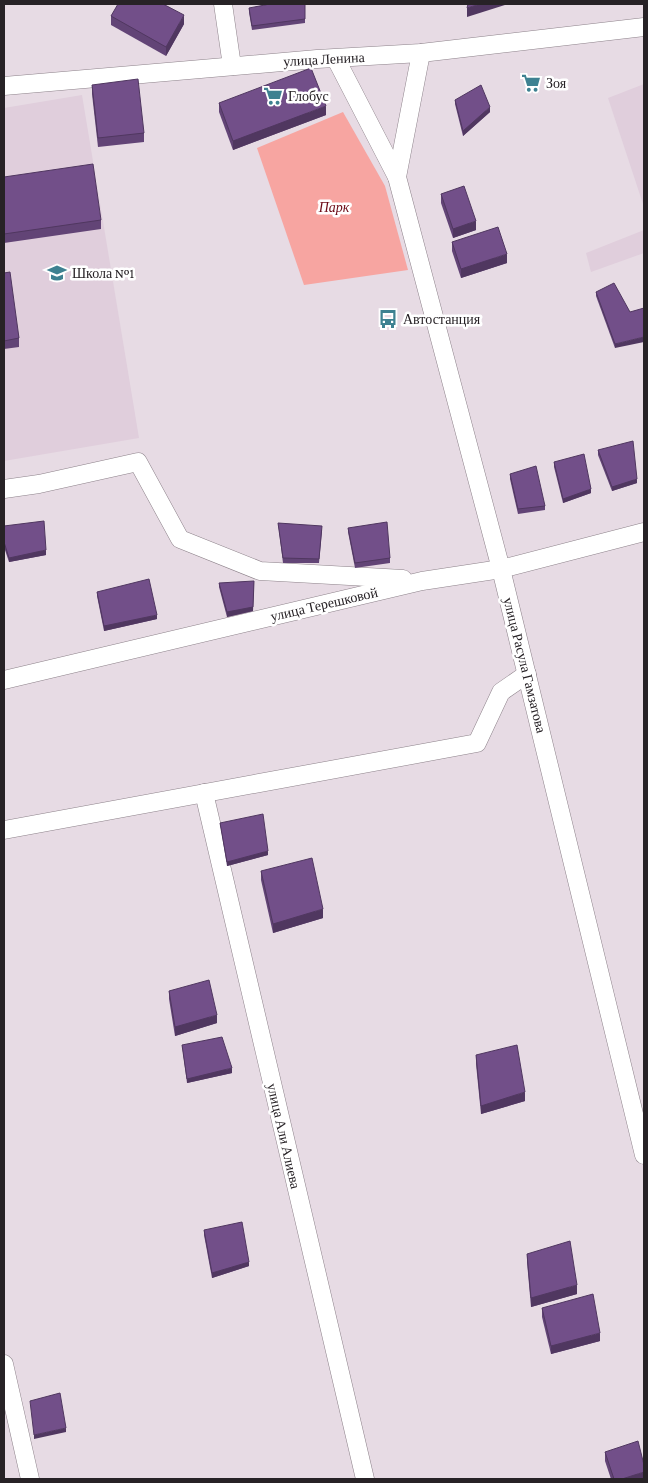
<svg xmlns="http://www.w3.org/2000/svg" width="648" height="1483" font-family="'Crimson Pro',serif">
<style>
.built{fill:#e0cedc}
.green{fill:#f7a5a1}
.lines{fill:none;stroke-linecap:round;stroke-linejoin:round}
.street-casing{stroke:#8d828a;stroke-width:19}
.street{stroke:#fff;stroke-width:18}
.wall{fill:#624476}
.shaded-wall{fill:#503760}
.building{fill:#724f89;stroke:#503760}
.labels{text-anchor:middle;stroke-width:5;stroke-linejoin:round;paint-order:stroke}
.street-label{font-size:14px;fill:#272226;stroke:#fff}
.poi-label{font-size:14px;fill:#272226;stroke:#fff;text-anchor:start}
.park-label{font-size:14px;font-style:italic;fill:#6c0a16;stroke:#fff}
</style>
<rect width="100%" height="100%" fill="#e7dbe4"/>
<g class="built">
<polygon points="644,84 644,207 608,98"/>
<polygon points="82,95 139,438 4,461 4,108"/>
<polygon points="644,230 644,253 591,272 586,253"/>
</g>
<polygon class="green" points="343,112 385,186 408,270 304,285 257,148"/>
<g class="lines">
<g class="street-casing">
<g id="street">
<polyline points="223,4 232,66"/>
<polyline points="421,53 397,177 501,569 644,1155"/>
<polyline points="336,59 397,177"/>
<polyline points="4,86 317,59 421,53 644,27"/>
<polyline points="4,489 39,484 138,462 180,539 260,571 403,579"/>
<polyline points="4,680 422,581 501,569 644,532"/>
<polyline points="204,793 365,1479"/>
<polyline points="4,830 477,743 501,692 527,674"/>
<polyline points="4,1364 30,1479"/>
</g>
</g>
<use href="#street" class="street"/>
</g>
<g class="wall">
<polygon points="249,8 305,19 305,23 252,30 249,12"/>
<polygon points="111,16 184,24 166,56 111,25"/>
<polygon points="92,85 144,133 144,142 98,147 92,94"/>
<polygon points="455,100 490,112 463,136 455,104"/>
<polygon points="219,103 326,115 233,150 219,112"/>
<polygon points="4,177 101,220 101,229 4,243"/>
<polygon points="441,194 476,230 453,238 441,203"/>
<polygon points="452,242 507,263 461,278 452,251"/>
<polygon points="4,273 19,338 19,347 4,349"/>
<polygon points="596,292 630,312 615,348 596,296"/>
<polygon points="598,450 637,483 612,491 598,455"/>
<polygon points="554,462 591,493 563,503 554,467"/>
<polygon points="510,474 545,506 545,510 518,514 510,479"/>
<polygon points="278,523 322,530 319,563 283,563"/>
<polygon points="4,526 46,555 9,562 4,547"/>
<polygon points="348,528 390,558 390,563 355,568 348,532"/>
<polygon points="219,583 253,611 227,617 219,587"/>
<polygon points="97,592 157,619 104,631 97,596"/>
<polygon points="220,823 268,855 227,866"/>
<polygon points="261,871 323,918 273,933 261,880"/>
<polygon points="169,991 217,1023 175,1036 169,999"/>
<polygon points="182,1045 232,1073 187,1083"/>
<polygon points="476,1055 525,1101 481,1114 476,1064"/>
<polygon points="204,1230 249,1266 212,1278 204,1235"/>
<polygon points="527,1254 577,1294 531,1307 527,1262"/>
<polygon points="542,1308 600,1341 551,1354 542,1317"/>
<polygon points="605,1452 644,1479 611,1479 605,1461"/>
</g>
<g class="shaded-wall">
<polygon points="480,4 508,4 467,17 467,8"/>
<polygon points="184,15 184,24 166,56 166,47"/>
<polygon points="326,106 326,115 233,150 233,141"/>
<polygon points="490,107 490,112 463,136 463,131"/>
<polygon points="476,221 476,230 453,238 453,229"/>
<polygon points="507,254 507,263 461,278 461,269"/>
<polygon points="644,337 644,342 615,348 615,344"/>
<polygon points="637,479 637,483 612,491 612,487"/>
<polygon points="591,489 591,493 563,503 563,499"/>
<polygon points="46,550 46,555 9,562 9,558"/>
<polygon points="254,581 253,611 227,617 227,612"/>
<polygon points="157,615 157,619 104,631 104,626"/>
<polygon points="268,851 268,855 227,866 227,862"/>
<polygon points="323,909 323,918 273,933 273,924"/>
<polygon points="217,1015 217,1023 175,1036 175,1027"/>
<polygon points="232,1068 232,1073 187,1083 187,1079"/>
<polygon points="525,1092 525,1101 481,1114 481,1106"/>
<polygon points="249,1262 249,1266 212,1278 212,1273"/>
<polygon points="577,1285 577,1294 531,1307 531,1298"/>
<polygon points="600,1333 600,1341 551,1354 551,1346"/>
<polygon points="66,1428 66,1432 34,1439 34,1435"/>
<polygon points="644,1472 644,1479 622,1479"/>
</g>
<g class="building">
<polygon points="118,4 163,4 184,15 166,47 111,16"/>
<polygon points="270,4 305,4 305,19 252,26 249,8"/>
<polygon points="468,4 480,4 467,8"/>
<polygon points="311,68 326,106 233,141 219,103"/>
<polygon points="138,79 144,133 98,138 92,85"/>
<polygon points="481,85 490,107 463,131 455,100"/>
<polygon points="93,164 101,220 4,234 4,177"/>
<polygon points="464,186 476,221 453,229 441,194"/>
<polygon points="498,227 507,254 461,269 452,242"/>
<polygon points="10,272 19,338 4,341 4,273"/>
<polygon points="614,283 630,312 644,308 644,337 615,344 596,292"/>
<polygon points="633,441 637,479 612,487 598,450"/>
<polygon points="584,454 591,489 563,499 554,462"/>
<polygon points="536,466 545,506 518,509 510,474"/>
<polygon points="44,521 46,550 9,558 4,542 4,526"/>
<polygon points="387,522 390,558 355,563 348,528"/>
<polygon points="278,523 322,526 319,559 283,558"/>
<polygon points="149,579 157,615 104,626 97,592"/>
<polygon points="254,581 253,607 227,612 219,583"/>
<polygon points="263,814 268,851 227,862 220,823"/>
<polygon points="312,858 323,909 273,924 261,871"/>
<polygon points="209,980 217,1015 175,1027 169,991"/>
<polygon points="222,1037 232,1068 187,1079 182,1045"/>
<polygon points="517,1045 525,1092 481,1106 476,1055"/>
<polygon points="242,1222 249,1262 212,1273 204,1230"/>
<polygon points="570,1241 577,1285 531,1298 527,1254"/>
<polygon points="593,1294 600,1333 551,1346 542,1308"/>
<polygon points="60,1393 66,1428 34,1435 30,1401"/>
<polygon points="638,1441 644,1465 644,1472 622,1479 614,1479 605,1452"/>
</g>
<defs>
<g id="supermarket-bare" transform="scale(1.5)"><path d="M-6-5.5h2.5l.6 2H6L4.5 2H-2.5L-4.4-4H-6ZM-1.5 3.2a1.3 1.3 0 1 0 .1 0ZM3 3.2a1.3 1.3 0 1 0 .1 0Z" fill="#3e8191" stroke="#fff" stroke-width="2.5" paint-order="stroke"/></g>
<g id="school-bare" transform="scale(1.5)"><path d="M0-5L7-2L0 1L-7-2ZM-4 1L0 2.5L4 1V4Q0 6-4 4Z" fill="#3e8191" stroke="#fff" stroke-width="2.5" paint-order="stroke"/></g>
<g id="bus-bare" transform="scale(1.5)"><path d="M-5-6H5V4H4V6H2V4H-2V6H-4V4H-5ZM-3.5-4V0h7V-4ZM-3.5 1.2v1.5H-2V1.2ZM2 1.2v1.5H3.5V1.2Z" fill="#3e8191" stroke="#fff" stroke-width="2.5" paint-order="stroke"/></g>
</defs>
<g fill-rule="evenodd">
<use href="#supermarket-bare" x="531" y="83"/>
<use href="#supermarket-bare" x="273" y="96"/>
<use href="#school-bare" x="57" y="273"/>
<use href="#bus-bare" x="388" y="319"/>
</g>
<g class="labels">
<g class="street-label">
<text transform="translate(324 59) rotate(-3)" y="5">улица Ленина</text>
<text transform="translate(324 604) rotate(-13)" y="5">улица Терешковой</text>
<text transform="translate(525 665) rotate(76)" y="5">улица Расула Гамзатова</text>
<text transform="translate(284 1136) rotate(77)" y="5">улица Али Алиева</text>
</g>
<g class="poi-label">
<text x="546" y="88">Зоя</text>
<text x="288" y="101">Глобус</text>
<text x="72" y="278">Школа №1</text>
<text x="403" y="324">Автостанция</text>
</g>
<g class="park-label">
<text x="334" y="212">Парк</text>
</g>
</g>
<rect width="648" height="1483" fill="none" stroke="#272226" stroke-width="10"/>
</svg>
